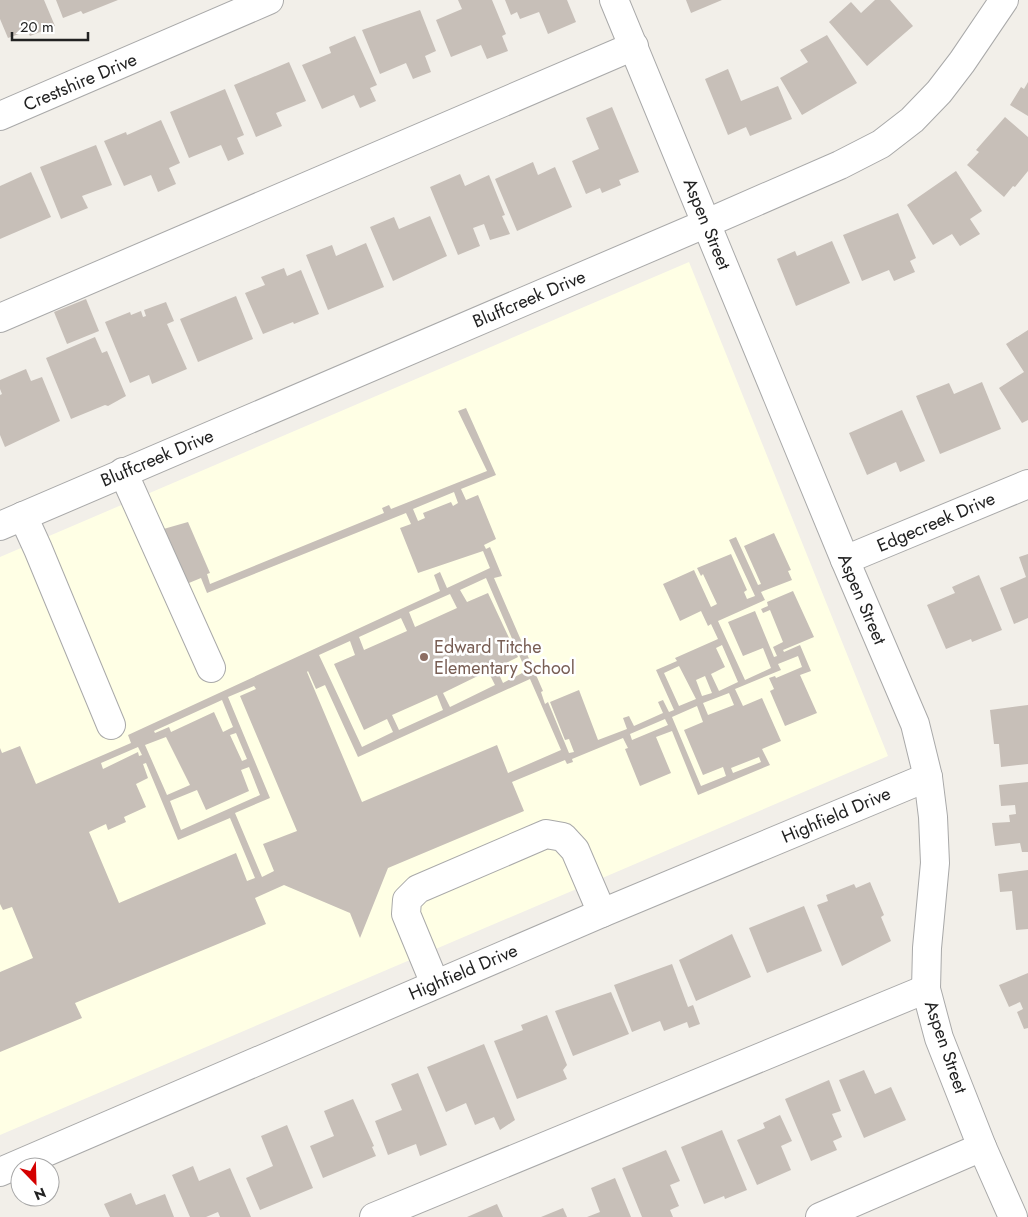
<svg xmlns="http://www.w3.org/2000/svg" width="1028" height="1217" font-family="Jost,sans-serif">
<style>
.education{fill:#ffffe5}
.building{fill:#c7bfb8;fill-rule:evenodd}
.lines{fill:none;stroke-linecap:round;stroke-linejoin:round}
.minor-casing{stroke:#a9a9a9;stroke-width:30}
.minor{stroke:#fff;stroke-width:28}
.education-dot{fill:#8d6e63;stroke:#fff;stroke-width:2}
.labels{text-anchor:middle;stroke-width:5;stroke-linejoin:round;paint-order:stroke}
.street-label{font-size:18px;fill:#222;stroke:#fff}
.education-label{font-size:18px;fill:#785e54;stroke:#fff;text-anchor:start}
</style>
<rect width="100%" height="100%" fill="#f2efe9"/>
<polygon class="education" points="689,262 888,756 0,1135 0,557"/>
<g class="building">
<polygon points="0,0 44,0 55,26 30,36 27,31 8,38 0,19"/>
<polygon points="56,0 118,0 83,14 81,11 63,18"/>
<polygon points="458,0 492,0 506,34 502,36 508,51 487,59 481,45 451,57 436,20 462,9"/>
<polygon points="505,0 567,0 576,22 548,34 539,12 520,19 517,12 511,15"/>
<polygon points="686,0 722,0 691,13"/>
<polygon points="875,0 890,0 913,26 867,66 829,22 851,2 861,13"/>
<polygon points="420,10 436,51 425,56 431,72 413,79 406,63 380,74 362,30"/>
<polygon points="827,35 857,83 802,115 780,78 808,62 800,50"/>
<polygon points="355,36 377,85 370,88 376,101 360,108 354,95 322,109 302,65 331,53 329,47"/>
<polygon points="289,62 306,101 276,113 282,126 256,137 234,85"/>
<polygon points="728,69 741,101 778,86 792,119 750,136 746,127 728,135 705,79"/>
<polygon points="1028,82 1028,116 1010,105 1021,87 1024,89"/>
<polygon points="225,89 244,135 237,138 244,154 228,161 221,145 189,158 170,112"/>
<polygon points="612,107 639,172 619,180 621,185 602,193 600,188 586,194 572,161 599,149 586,118"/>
<polygon points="1005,117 1028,137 1028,171 1015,187 1013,186 1004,197 967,165 979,152 976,150"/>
<polygon points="161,120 180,163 169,168 176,184 158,192 151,175 124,186 104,141 126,132 127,135"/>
<polygon points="96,145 112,185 82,196 88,208 61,219 40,167"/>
<polygon points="533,162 538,175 555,167 572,207 517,231 495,179"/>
<polygon points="956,171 982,211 970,219 980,234 960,246 952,234 933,245 907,205"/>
<polygon points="31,172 51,217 0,239 0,186"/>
<polygon points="460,174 465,186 489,175 505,215 502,216 510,234 490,240 484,224 473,228 480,246 458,255 430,187"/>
<polygon points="898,213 916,258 910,261 915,272 894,281 889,270 862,281 843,235"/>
<polygon points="430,216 447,256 393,281 370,227 394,217 399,229"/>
<polygon points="832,241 850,283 796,306 777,259 795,251 797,256"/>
<polygon points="366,243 384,287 328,310 306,255 332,245 336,256"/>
<polygon points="284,268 287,276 301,270 319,314 294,324 293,322 263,334 245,293 265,285 261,277"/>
<polygon points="236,296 253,339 198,362 180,319"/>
<polygon points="86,299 99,331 67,344 54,312"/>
<polygon points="166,302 174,321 167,324 187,369 152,384 149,375 130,383 105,322 130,312 131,315 141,311 143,317 146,316 144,310"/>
<polygon points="1028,330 1028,420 1022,423 999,388 1024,372 1006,344"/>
<polygon points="95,337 102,353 107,351 126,396 108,406 105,405 71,419 46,358"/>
<polygon points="26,369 31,381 42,377 60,421 5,447 0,435 0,395 2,394 0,389 0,380"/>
<polygon points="982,382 1001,429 940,454 916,396 949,383 954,394"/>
<path d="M466 408 496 475 461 489 466 500 478 495 496 539 484 545 486 549 490 547 502 576 494 578 543 691 541 692 545 704 548 702 569 753 574 752 569 739 565 740 550 702 579 690 598 740 627 729 623 718 629 716 634 726 663 713 658 702 663 700 669 712 674 710 656 670 677 661 675 658 718 639 711 624 708 626 701 611 680 621 663 584 694 570 711 607 717 604 703 574 701 576 697 568 731 554 747 590 744 592 747 599 755 596 729 540 736 537 758 585 761 584 744 546 774 533 791 570 788 571 792 580 761 592 765 600 718 621 745 680 771 668 763 648 743 656 728 622 755 611 774 657 777 656 773 647 783 642 770 610 763 613 761 609 768 606 767 602 793 591 814 637 783 650 784 652 800 645 811 671 800 675 817 713 785 726 770 691 774 689 769 678 775 676 776 678 802 667 798 656 778 664 781 670 735 689 743 706 762 698 781 741 762 749 770 765 698 795 672 731 656 737 671 773 640 786 625 749 628 748 623 738 572 759 573 762 567 764 565 760 512 782 524 811 388 868 360 938 350 913 284 885 255 898 266 924 75 1003 82 1018 0 1052V972L33 958 12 907 3 910 0 904V748L2 753 20 746 36 784 131 743 128 735 440 591 434 575 440 572 447 588 490 568 483 551 418 573 400 528 411 524 406 513 207 593 201 578 184 585 160 530 188 522 210 573 207 574 210 584 384 513 382 508 389 505 391 509 487 471 458 411ZM454 492 458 503 453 506 451 502 423 513 425 518 418 521 413 509ZM486 578 526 671 503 683 496 668 518 657 488 593 467 602 460 590ZM450 594 457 608 415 627 409 612ZM401 618 407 631 364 650 359 637ZM350 641 355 655 334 664 364 730 387 719 393 732 362 747 319 655ZM722 645 738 682 719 691 711 674 725 667 716 648ZM679 666 696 699 679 706 664 673ZM308 671 316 689 325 685 358 757 530 679 561 750 508 773 497 745 362 802 307 672ZM488 671 495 685 450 707 443 693ZM705 676 712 693 702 696 696 680ZM254 686 256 689 240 696 297 831 263 844 274 871 262 877 235 813 270 798 228 697ZM729 693 734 705 708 715 703 703ZM437 695 443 710 399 730 392 715ZM222 700 233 727 223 732 214 712 171 732 169 727 155 733 154 731ZM697 706 703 722 684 730 703 775 723 767 726 776 701 786 672 717ZM665 719 668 725 632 740 630 734ZM236 733 247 759 242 761 230 735ZM166 737 190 785 167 795 145 745ZM138 747 142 755 139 756 138 752 103 769 101 763ZM759 757 761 762 733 773 731 768ZM146 763 178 840 230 818 255 878 247 881 236 853 119 903 89 832 106 824 108 830 126 822 124 817 146 807 136 784 148 778 143 764ZM249 767 260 795 181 830 170 801 197 790 206 810 249 791 241 770Z"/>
<polygon points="902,410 925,461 900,472 896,462 867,475 849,433"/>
<polygon points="1028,554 1028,618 1014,624 1000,588 1026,577 1019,557"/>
<polygon points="979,575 1002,630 972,642 971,639 946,649 927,605 955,593 952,587"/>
<polygon points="1028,705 1028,764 1001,767 999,744 994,744 990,710"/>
<polygon points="1028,782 1028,852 1022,852 1020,843 995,846 992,823 1010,822 1009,815 1016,814 1015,805 1001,806 999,785"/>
<polygon points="1028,870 1028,929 1016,930 1012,891 1000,892 998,874"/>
<polygon points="870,882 884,915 881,917 891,941 842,966 817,905 828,901 826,895 854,884 856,888"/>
<polygon points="804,906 822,951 767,973 749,928"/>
<polygon points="732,934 751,977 696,1001 679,960"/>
<polygon points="672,964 688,1007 693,1005 700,1024 689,1028 687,1022 664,1031 660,1021 632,1032 614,985"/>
<polygon points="1028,973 1028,1028 1024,1029 1017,1012 1023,1009 1020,1002 1009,1007 999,985"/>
<polygon points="611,992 629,1034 573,1056 555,1011"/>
<polygon points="547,1015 567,1065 563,1070 567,1079 517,1099 494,1041 523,1030 521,1025"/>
<polygon points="484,1044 515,1120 500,1130 494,1117 475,1125 466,1103 446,1112 427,1067"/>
<polygon points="864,1070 875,1094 891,1087 906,1120 864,1138 839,1080"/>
<polygon points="418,1073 447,1145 420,1156 416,1144 388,1155 375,1121 402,1110 391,1084"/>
<polygon points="829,1080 841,1111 832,1114 842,1137 833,1141 837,1150 811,1161 785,1099"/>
<polygon points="353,1099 374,1146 372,1147 376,1156 323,1178 310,1146 334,1136 324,1111"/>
<polygon points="780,1115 792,1141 781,1146 791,1170 757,1185 737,1140 765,1128 763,1123"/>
<polygon points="287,1125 313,1188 260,1210 246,1178 273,1166 261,1136"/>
<polygon points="722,1130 747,1190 725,1199 724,1196 704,1204 681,1147"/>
<polygon points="666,1150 680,1181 670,1185 679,1206 670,1210 673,1217 642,1217 622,1168"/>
<polygon points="193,1166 199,1181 230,1168 251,1217 220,1217 218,1212 206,1217 190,1217 172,1175"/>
<polygon points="615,1178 631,1217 587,1217 600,1212 591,1188"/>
<polygon points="131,1193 136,1205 165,1194 174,1217 110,1217 104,1204"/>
<polygon points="497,1204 503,1217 467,1217"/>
<polygon points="563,1208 567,1217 541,1217"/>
</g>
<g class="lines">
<g class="minor-casing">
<g id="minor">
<polyline points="614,0 845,560 915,724 928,777 933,817 935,863 927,948 926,989 939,1038 982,1147 1013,1217"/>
<polyline points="0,116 269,0"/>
<polyline points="0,318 634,46"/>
<polyline points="123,472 211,668"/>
<polyline points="23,516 38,549 111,725"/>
<polyline points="0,526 707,223 840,165 881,144 912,120 939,92 962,62 1004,0"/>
<polyline points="845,560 1028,484"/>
<polyline points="435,984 406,914 407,900 418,889 546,834 563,837 575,850 602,913"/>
<polyline points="0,1172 602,913 928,777"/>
<polyline points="374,1217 926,989"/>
<polyline points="820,1217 982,1147"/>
</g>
</g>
<use href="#minor" class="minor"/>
</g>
<circle class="education-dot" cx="424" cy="657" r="5"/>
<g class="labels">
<g class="street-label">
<text transform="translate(80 82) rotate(-23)" y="6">Crestshire Drive</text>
<text transform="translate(707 224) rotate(68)" y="6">Aspen Street</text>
<text transform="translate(529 299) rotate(-23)" y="6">Bluffcreek Drive</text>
<text transform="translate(157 458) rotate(-23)" y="6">Bluffcreek Drive</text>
<text transform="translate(936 522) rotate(-23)" y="6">Edgecreek Drive</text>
<text transform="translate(862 599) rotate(67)" y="6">Aspen Street</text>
<text transform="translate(836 815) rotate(-23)" y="6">Highfield Drive</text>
<text transform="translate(463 972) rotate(-23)" y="6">Highfield Drive</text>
<text transform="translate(946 1047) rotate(71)" y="6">Aspen Street</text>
</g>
<g class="education-label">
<text x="434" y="653">Edward Titche<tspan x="434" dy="21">Elementary School</tspan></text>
</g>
</g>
<g transform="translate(35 1182) rotate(157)"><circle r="24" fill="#ffffff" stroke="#a7a7a7"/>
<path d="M0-4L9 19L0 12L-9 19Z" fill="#d40000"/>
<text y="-8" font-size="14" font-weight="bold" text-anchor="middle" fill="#222222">N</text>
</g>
<path d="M12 32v8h76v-8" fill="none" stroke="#222222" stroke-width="2.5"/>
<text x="20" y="32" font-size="15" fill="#222222" stroke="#ffffff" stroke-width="4" paint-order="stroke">20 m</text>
</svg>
